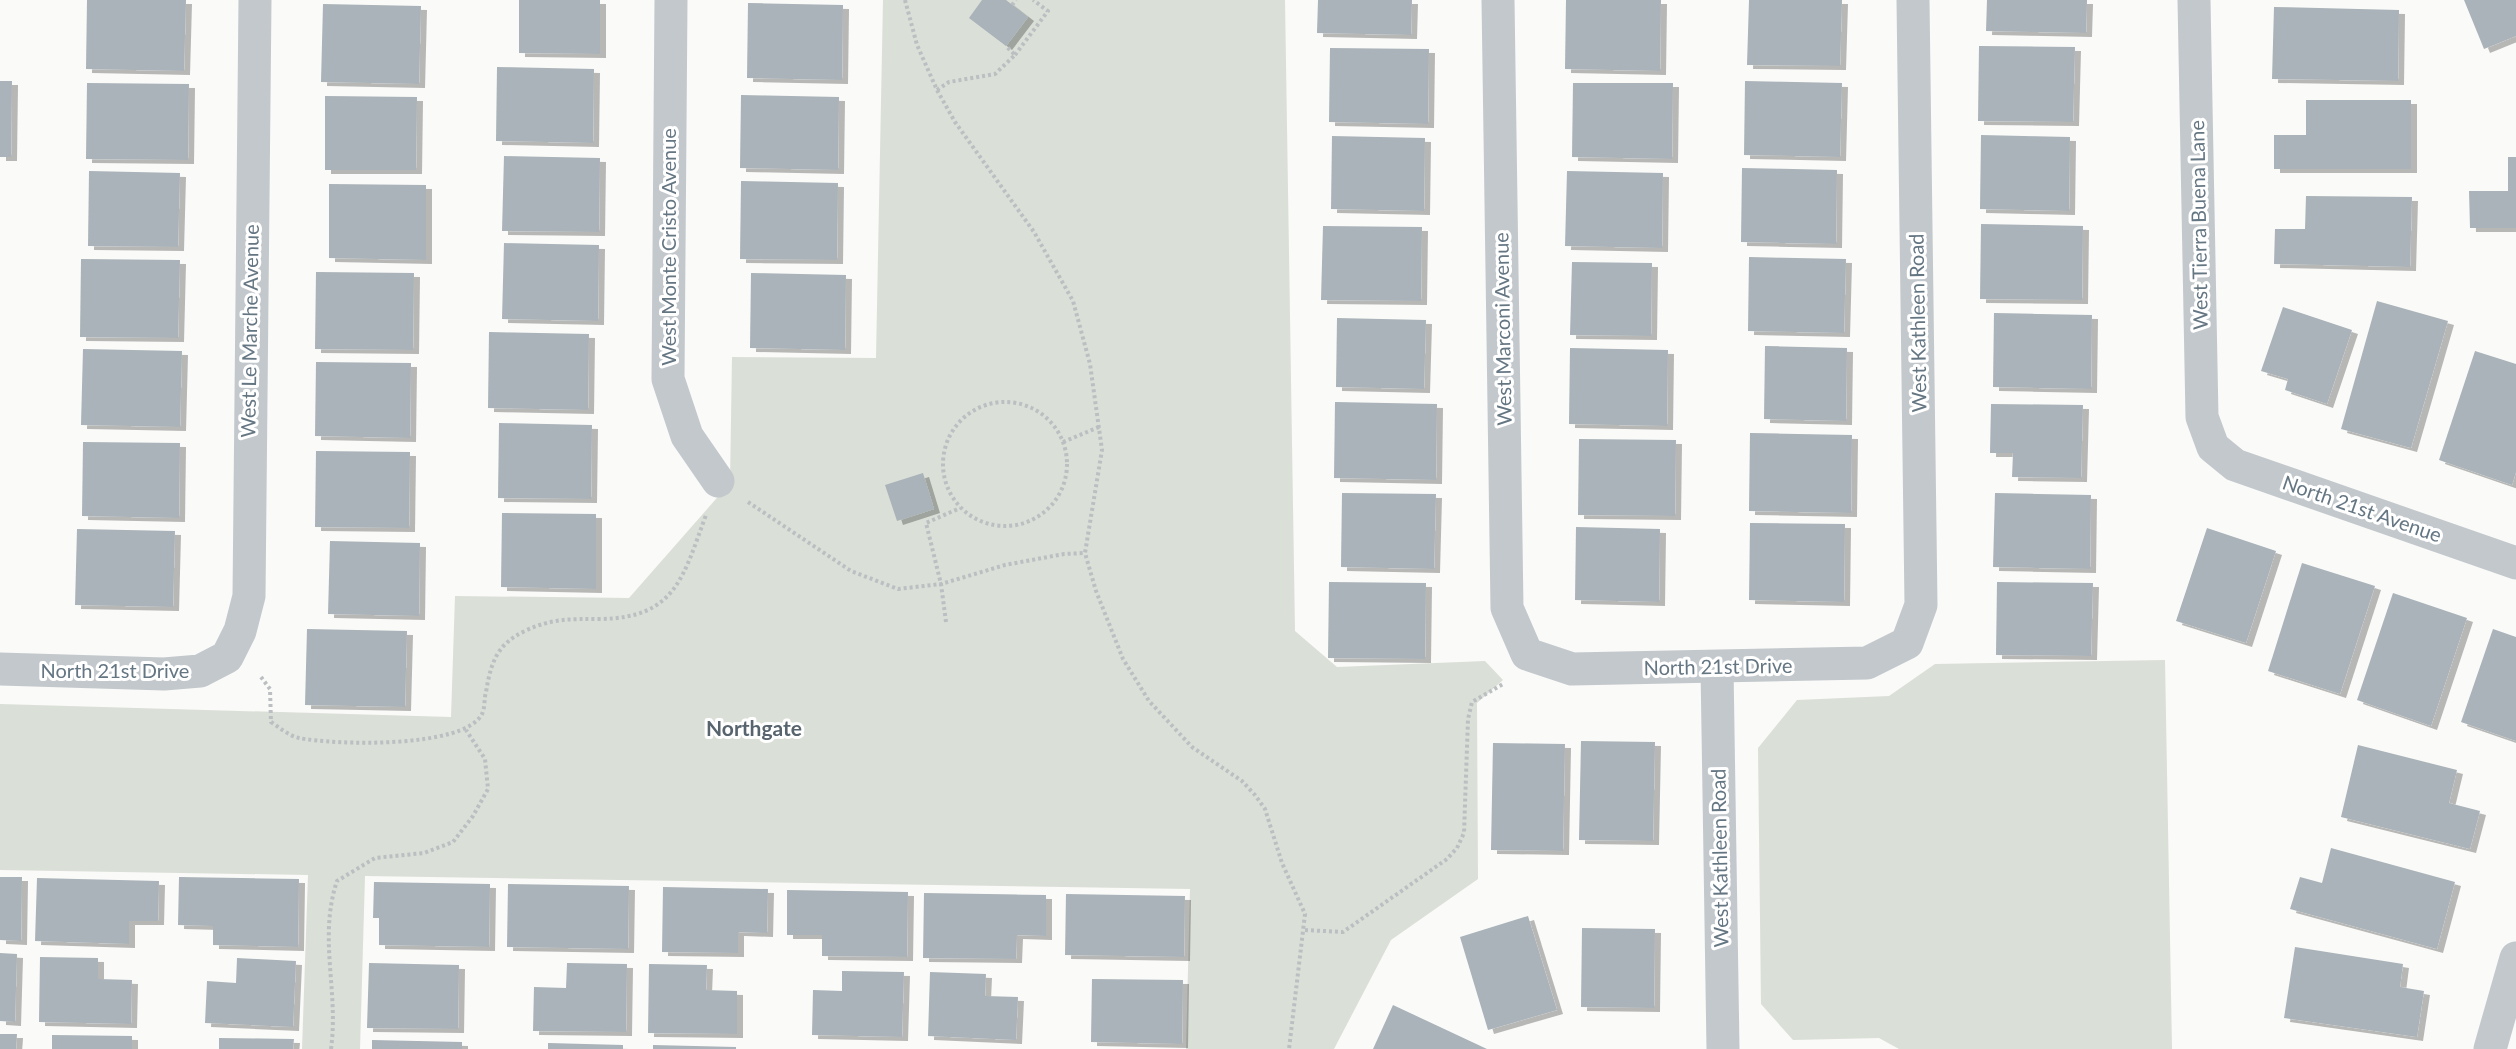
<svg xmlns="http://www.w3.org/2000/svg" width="2516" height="1049" font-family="Lato,sans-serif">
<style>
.green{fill:#dadfd7}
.building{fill:#aab3b9;filter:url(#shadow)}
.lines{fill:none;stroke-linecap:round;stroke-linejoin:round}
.path{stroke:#bbbfc2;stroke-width:4;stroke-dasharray:3 3;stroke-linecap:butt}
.minor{stroke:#c3c8cc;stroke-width:33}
.labels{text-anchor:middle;stroke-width:6;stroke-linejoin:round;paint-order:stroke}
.street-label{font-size:20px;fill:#657683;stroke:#fff}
.neighbourhood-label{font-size:21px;font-weight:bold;fill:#57646e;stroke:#fff}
</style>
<defs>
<filter id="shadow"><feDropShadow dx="6" dy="4" stdDeviation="0" flood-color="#0004"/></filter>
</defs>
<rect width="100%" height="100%" fill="#fafaf8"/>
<g class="green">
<polygon points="883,0 1285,0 1295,631 1337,667 1485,661 1503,680 1477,703 1478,879 1391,940 1334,1049 1186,1049 1190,889 365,876 360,1049 302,1049 308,875 0,870 0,704 451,717 455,596 629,598 730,483 732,357 876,358"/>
<polygon points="2165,660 2172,1049 1899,1049 1879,1038 1793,1040 1761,1004 1758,748 1797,700 1889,696 1935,664"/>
</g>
<g class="building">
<polygon points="87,0 186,0 184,71 86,69"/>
<polygon points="519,0 600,0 600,54 519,53"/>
<polygon points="982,0 1006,0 1028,17 1006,46 969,18"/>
<polygon points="1318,0 1412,0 1411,35 1317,33"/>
<polygon points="1566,0 1661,0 1660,71 1565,69"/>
<polygon points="1749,0 1842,0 1840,66 1747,65"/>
<polygon points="1987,0 2087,0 2086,33 1986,31"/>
<polygon points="2464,0 2516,0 2516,36 2484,49"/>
<polygon points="748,3 843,5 842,80 747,78"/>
<polygon points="323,4 421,6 419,84 321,82"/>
<polygon points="2274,7 2399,10 2398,81 2272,79"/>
<polygon points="1979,46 2075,47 2073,122 1978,121"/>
<polygon points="1330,48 1429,49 1428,124 1329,122"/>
<polygon points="497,67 594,69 593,143 496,141"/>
<polygon points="0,81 12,81 11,157 0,157"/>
<polygon points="1745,81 1842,83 1840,157 1744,155"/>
<polygon points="87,83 189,84 188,160 86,159"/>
<polygon points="1573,83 1673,83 1672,159 1572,157"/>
<polygon points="741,95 839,97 838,170 740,168"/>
<polygon points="325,96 417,97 416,170 325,170"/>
<polygon points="2306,100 2411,100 2411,169 2274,169 2274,135 2306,135"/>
<polygon points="1981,135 2070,137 2069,211 1980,209"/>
<polygon points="1332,136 1425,138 1424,211 1331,209"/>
<polygon points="504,156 600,158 599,232 502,231"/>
<polygon points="2508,157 2516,157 2516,228 2470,228 2469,191 2508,191"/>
<polygon points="1742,168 1837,170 1836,244 1741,242"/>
<polygon points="89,171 180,173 178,247 88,246"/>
<polygon points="1567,171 1663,173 1662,248 1565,246"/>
<polygon points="741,181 838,183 837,260 740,259"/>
<polygon points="329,184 426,185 426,260 329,258"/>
<polygon points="2306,196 2412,197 2410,267 2274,264 2275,229 2305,229"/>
<polygon points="1981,224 2083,226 2082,300 1980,299"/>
<polygon points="1323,226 1422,227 1421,301 1321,300"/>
<polygon points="504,243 599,245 598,321 502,319"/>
<polygon points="1749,257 1846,259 1844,333 1748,331"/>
<polygon points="81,259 180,260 178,338 80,337"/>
<polygon points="1572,262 1652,263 1651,336 1570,335"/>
<polygon points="316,272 414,273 413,350 315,349"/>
<polygon points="751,273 846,275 845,350 750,348"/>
<polygon points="2377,301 2448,321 2411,448 2341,429"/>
<polygon points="2283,307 2352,330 2327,404 2285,390 2288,379 2261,371"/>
<polygon points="1994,313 2092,315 2091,389 1993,387"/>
<polygon points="1337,318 1426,320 1424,389 1336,387"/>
<polygon points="489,332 589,334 588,410 488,408"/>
<polygon points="1765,346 1847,348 1846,421 1764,419"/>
<polygon points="1570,348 1668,350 1667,426 1569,424"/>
<polygon points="83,349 182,351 180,427 81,425"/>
<polygon points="2475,351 2516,364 2516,472 2512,485 2439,460"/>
<polygon points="316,362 411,363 410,438 315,436"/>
<polygon points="1335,402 1437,404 1436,480 1334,478"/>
<polygon points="1991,404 2083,405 2081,478 2012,477 2013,453 1990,453"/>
<polygon points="499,423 592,425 591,499 498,498"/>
<polygon points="1750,433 1852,435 1851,513 1749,511"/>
<polygon points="1579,439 1676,440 1675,516 1578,515"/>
<polygon points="83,442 180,443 179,518 82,516"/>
<polygon points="316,451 410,452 409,528 315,527"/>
<polygon points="923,473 934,509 897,521 885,485"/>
<polygon points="1342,493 1436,494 1434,569 1341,567"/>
<polygon points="1995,493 2091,495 2090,569 1993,567"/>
<polygon points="502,513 596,514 596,589 501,587"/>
<polygon points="1750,523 1845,524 1844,602 1749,600"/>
<polygon points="1576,527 1660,529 1659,602 1575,600"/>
<polygon points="2207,528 2276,551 2246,643 2176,621"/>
<polygon points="77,529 175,531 173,607 75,605"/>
<polygon points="330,541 420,543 419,616 328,614"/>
<polygon points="2302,563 2375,586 2340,694 2268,671"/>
<polygon points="1329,582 1426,583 1425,659 1328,658"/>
<polygon points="1997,582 2093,583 2091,656 1996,655"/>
<polygon points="2393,593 2467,618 2431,726 2357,700"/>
<polygon points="307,629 407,631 405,707 305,705"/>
<polygon points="2493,629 2516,637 2516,741 2461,722"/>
<polygon points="1581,741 1655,742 1653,841 1579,840"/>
<polygon points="1493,743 1565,744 1563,851 1491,850"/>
<polygon points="2358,745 2457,770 2449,803 2480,811 2470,849 2341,817"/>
<polygon points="2331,848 2455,882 2437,949 2290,909 2300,877 2322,883"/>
<polygon points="0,877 22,877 21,941 0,940"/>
<polygon points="179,877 299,879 298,947 213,945 213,926 178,925"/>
<polygon points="37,878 159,881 158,921 129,921 129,944 35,941"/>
<polygon points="374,882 490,884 489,947 379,945 379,918 373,918"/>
<polygon points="508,884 629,886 628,949 507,947"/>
<polygon points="663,887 768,889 767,933 738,932 738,953 662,952"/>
<polygon points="787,890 908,892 907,957 822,956 822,935 787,935"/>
<polygon points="924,893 1046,895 1046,936 1017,935 1016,959 923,958"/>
<polygon points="1066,894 1185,896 1184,957 1065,955"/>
<polygon points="1528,916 1557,1010 1488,1030 1460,937"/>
<polygon points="1582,928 1655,929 1654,1008 1581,1007"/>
<polygon points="2295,947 2403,964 2400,987 2424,991 2417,1037 2284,1018"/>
<polygon points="0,953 17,954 15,1022 0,1021"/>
<polygon points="40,957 98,958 98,979 132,980 131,1024 39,1022"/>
<polygon points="237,958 296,961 293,1027 205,1023 207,981 236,983"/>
<polygon points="369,963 459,965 458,1029 367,1028"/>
<polygon points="567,963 627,964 626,1032 533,1031 534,987 566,988"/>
<polygon points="649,964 707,965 706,990 737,991 737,1034 648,1033"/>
<polygon points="842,971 904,972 902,1037 812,1035 813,990 842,991"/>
<polygon points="930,972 986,974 985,996 1018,997 1016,1040 928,1036"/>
<polygon points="1092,979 1183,980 1182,1044 1091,1042"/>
<polygon points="1393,1005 1487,1049 1373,1049"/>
<polygon points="0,1034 17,1034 16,1049 0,1049"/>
<polygon points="52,1035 132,1036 132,1049 52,1049"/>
<polygon points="219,1038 294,1039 293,1049 219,1049"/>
<polygon points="372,1040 462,1042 462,1049 372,1049"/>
<polygon points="548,1043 623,1045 623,1049 548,1049"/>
<polygon points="653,1045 736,1047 736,1049 653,1049"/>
</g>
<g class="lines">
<g class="path">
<polyline points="905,0 917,45 937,90 955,122 1034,232 1073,301 1090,364 1102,450 1085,553 1096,591 1123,659 1149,701 1192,747 1242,781 1255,795 1265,809 1282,863 1305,914 1289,1049"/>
<polyline points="1012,5 1016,0"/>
<polyline points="1015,55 1048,11 1033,0"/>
<polyline points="937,90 949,82 995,74 1015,55 1006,46"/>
<circle cx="1005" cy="464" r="62"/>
<polyline points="1063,442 1099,427"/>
<polyline points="748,502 851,571 898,589 941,584 1005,565 1064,554 1085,553"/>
<polyline points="946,622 941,584 926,523 960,508"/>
<path d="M261 677 270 689 271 722C279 727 289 736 299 738 333 745 464 749 482 714 485 709 484 698 486 692 491 662 497 644 525 631 552 618 572 619 600 619 676 618 683 577 706 515"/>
<polyline points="1305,930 1343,932 1447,859 1457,848 1464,833 1468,719 1472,702 1503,684"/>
<path d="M331 1049C339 991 318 938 337 881L375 858 424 853 453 842 473 816 488 789 485 759 466 730"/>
</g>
<g class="minor">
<polyline points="671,0 668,379 687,436 718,481"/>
<polyline points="1498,0 1507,608 1527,654 1572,669 1867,663 1907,643 1921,605 1913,0"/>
<polyline points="2194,0 2202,417 2213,447 2235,465 2516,563"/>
<polyline points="1717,667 1723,1049"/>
<polyline points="0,669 164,674 200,671 227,657 240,631 249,596 255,0"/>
<polyline points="2490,1049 2516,958"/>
</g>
</g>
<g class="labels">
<g class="street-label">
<text transform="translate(2199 225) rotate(-91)" y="7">West Tierra Buena Lane</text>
<text transform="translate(669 247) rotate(-90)" y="7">West Monte Cristo Avenue</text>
<text transform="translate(1918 323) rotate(-91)" y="7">West Kathleen Road</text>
<text transform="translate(1503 329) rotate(-91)" y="7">West Marconi Avenue</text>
<text transform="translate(250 331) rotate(-89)" y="7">West Le Marche Avenue</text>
<text transform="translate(2362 509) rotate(19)" y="7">North 21st Avenue</text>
<text transform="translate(1718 667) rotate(-1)" y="7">North 21st Drive</text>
<text x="115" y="678">North 21st Drive</text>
<text transform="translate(1720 858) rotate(-91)" y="7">West Kathleen Road</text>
</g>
<g class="neighbourhood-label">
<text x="754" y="736">Northgate</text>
</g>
</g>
</svg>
